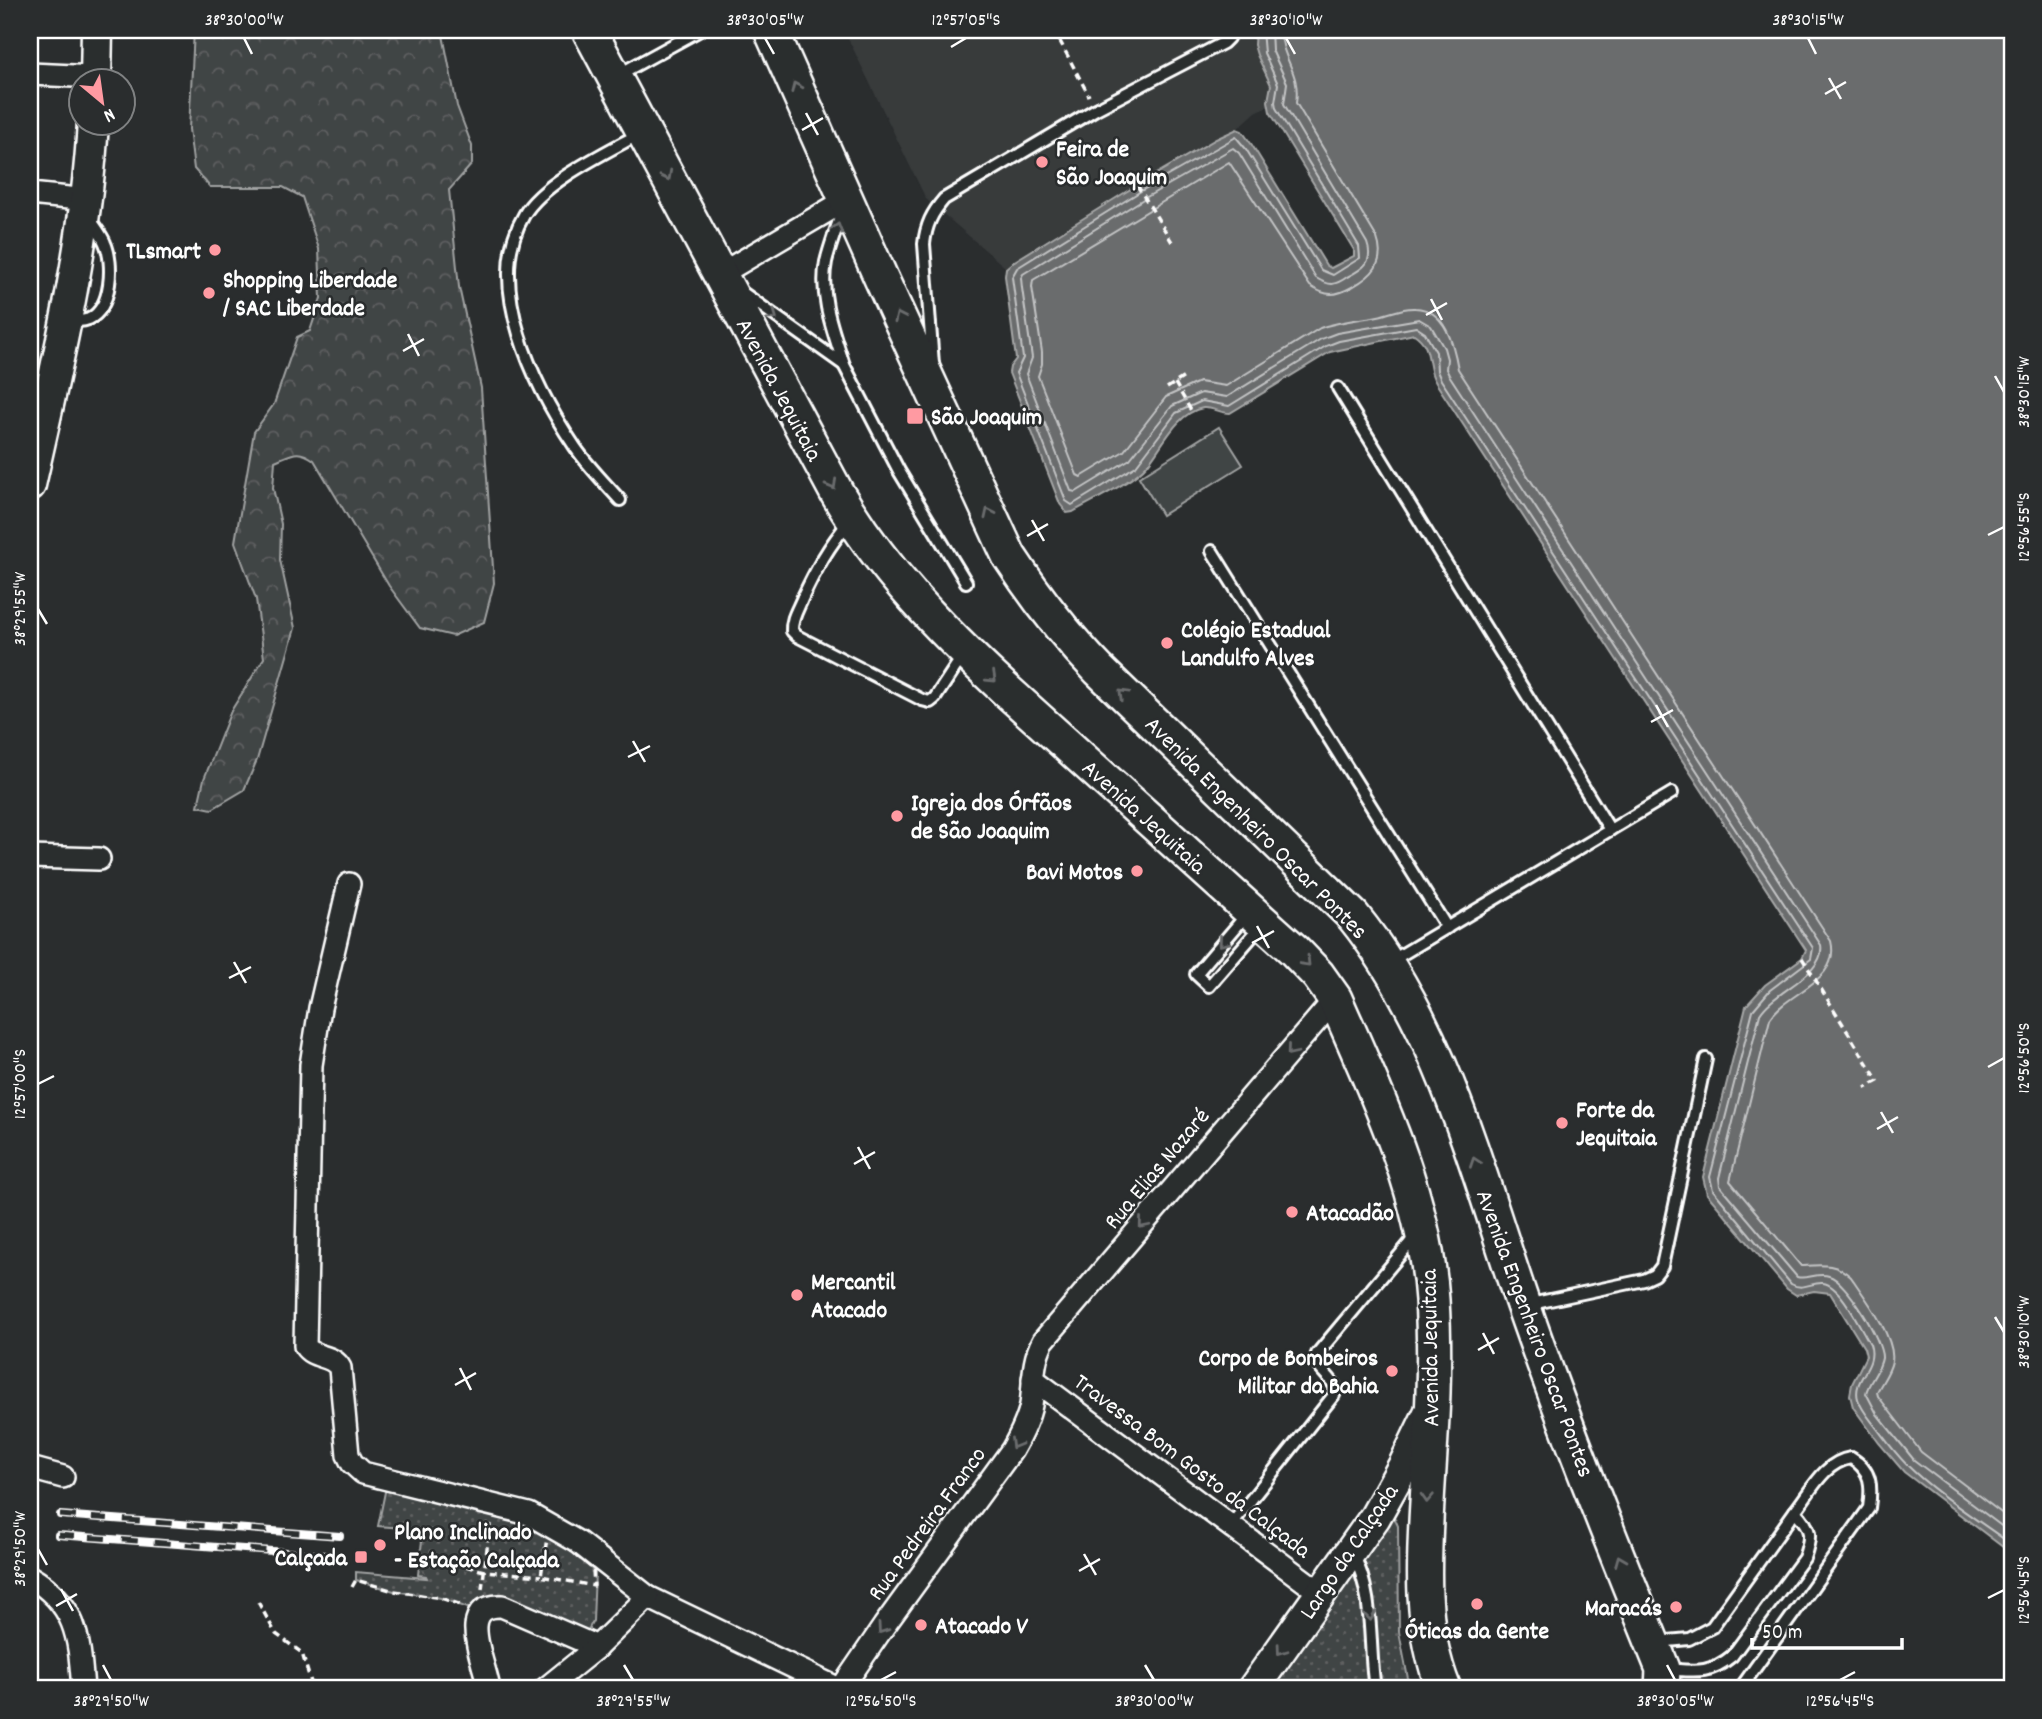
<svg xmlns="http://www.w3.org/2000/svg" width="2042" height="1719" font-family="Dekko,sans-serif">
<style>
.built{fill:#373a3b}
.green{fill:#414445;stroke:#a0a2a2;stroke-width:2}
.forest{fill:url(#forest-crowns);stroke:#a0a2a2;stroke-width:2}
.park{fill:url(#park-dots);stroke:#a0a2a2;stroke-width:2}
.water{fill:#6a6c6d;stroke:#a6a7a7;stroke-width:2}
.lines{fill:none;stroke-linecap:round;stroke-linejoin:round}
.shore{stroke:#c3c4c5;stroke-width:2}
.service-casing{stroke:#fff;stroke-width:16}
.minor-casing{stroke:#fff;stroke-width:26}
.secondary-casing{stroke:#fff;stroke-width:35}
.primary-casing{stroke:#fff;stroke-width:38}
.path{stroke:#fff;stroke-width:3.5;stroke-dasharray:7 5;stroke-linecap:butt}
.service{stroke:#2a2d2e;stroke-width:10}
.minor{stroke:#2a2d2e;stroke-width:21}
.secondary{stroke:#2a2d2e;stroke-width:30}
.primary{stroke:#2a2d2e;stroke-width:33}
.rail-casing{stroke:#fff;stroke-width:8}
.rail{stroke:#2a2d2e;stroke-width:5;stroke-dasharray:16;stroke-linecap:butt}
.oneway{stroke:#6a6c6d}
.ticks{fill:none;stroke:#fff;stroke-width:2.5}
.poi-dot{fill:#ff9aa2;stroke:#2a2d2e;stroke-width:2.5}
.labels{text-anchor:middle;stroke-width:5;stroke-linejoin:round;paint-order:stroke}
.poi-label{font-size:24px;font-weight:bold;fill:#fff;stroke:#2a2d2e;text-anchor:start}
.street-label{font-size:24px;fill:#fff;stroke:#2a2d2e}
.neatline{fill:none;stroke:#fff;stroke-width:2.5}
.ticks-label{font-size:18px;text-anchor:middle;fill:#fff}
</style>
<defs>
<pattern id="forest-crowns" width="20" height="18" patternUnits="userSpaceOnUse" patternTransform="scale(1.75)"><rect width="20" height="18" fill="#414445"/><path d="M2 6a3 3 0 1 1 6 0M12 15a3 3 0 1 1 6 0" fill="none" stroke="#5e6061"/></pattern>
<pattern id="park-dots" width="8" height="8" patternUnits="userSpaceOnUse" patternTransform="scale(1.75)"><rect width="8" height="8" fill="#414445"/><path d="M2 2h.1M6 6h.1" fill="none" stroke="#5e6061" stroke-width="1.8" stroke-linecap="round"/></pattern>
</defs>
<rect width="100%" height="100%" fill="#2a2d2e"/>
<filter id="ink" filterUnits="userSpaceOnUse"><feTurbulence type="fractalNoise" baseFrequency=".0143" numOctaves="2"/><feDisplacementMap in="SourceGraphic" scale="14" xChannelSelector="R" yChannelSelector="G"/><feConvolveMatrix kernelMatrix="1 2 1 2 8 2 1 2 1" color-interpolation-filters="sRGB"/></filter>
<g filter="url(#ink)">
<polygon class="built" points="844,30 1255,30 1254,45 1271,85 1271,91 1268,106 1256,112 1237,129 1216,139 1137,185 1038,245 1006,268 926,199"/>
<polygon class="green" points="1219,427 1243,465 1162,515 1139,477"/>
<path class="forest" d="M194 30H442L457 106 472 146V164L449 190 459 287 481 388 494 583 484 622 453 636 420 628 389 586 314 460C298 448 292 454 275 461L273 488 281 524 280 560 295 628 257 760 244 790 212 809 198 806 204 779 231 711 264 658 256 599 235 542 254 432 274 404 297 337 310 331 321 298 319 249 302 197 283 187H210L194 169 189 129Z"/>
<g class="park">
<polygon points="386,1487 523,1518 546,1530 595,1572 593,1621 587,1632 473,1610 441,1598 394,1591 356,1580 356,1572 427,1578 426,1576 418,1575 423,1532 429,1533 430,1530 378,1526"/>
<polygon points="1389,1505 1398,1526 1399,1632 1410,1689 1284,1689 1273,1676"/>
</g>
<path class="water" d="M1255 30H2012V1554L1904 1472 1879 1443 1853 1407 1850 1395 1852 1384 1866 1356 1864 1348 1830 1293 1814 1291 1796 1295 1787 1289 1707 1194 1703 1177 1746 1006 1765 985 1802 958 1806 950 1436 383C1425 366 1434 347 1414 334L1330 352 1230 413C1221 413 1211 407 1203 408 1176 413 1163 446 1147 465 1133 482 1092 501 1073 512L1067 513 1060 504 1009 373 1010 367 1016 359 1005 276 1006 268 1013 262 1137 185 1216 139 1237 129 1242 131 1252 145 1326 265 1331 268 1354 256V250L1270 112 1268 101 1271 85 1257 55 1254 45Z"/>
<g class="lines">
<g class="shore">
<path d="M1262 30 1264 53 1278 84 1275 102 1276 108 1359 246 1360 258 1333 275 1321 270 1246 149 1236 137 1141 191 1017 268 1012 277 1023 358 1016 373 1066 501 1072 505 1136 466 1176 413 1202 401 1229 406 1326 346 1339 341 1416 327 1425 333 1436 352 1437 371 1441 380 1813 948 1811 959 1770 990 1753 1010 1710 1177 1713 1190 1791 1284C1803 1291 1811 1282 1823 1283 1841 1285 1861 1329 1870 1344 1878 1368 1852 1378 1858 1399 1861 1409 1869 1418 1875 1426 1885 1439 1894 1452 1906 1464 1936 1494 1978 1520 2012 1545"/>
<path d="M1271 30 1272 50 1287 83 1284 104 1367 243C1374 262 1363 269 1347 277 1343 280 1338 283 1332 284 1326 284 1321 281 1316 278L1239 153 1233 148 1145 198 1023 274 1021 278 1022 288 1032 358 1026 374 1071 491 1076 492 1130 459 1172 406 1201 393 1227 397 1321 339 1337 333 1419 319 1431 326 1444 348 1447 359 1446 369 1449 375 1821 945C1826 974 1775 990 1760 1014L1719 1178 1720 1186 1797 1277C1807 1280 1818 1272 1829 1276 1846 1280 1883 1341 1882 1358 1880 1371 1869 1381 1866 1393L1877 1414 1914 1460 2012 1534"/>
<path d="M1281 30C1281 60 1301 71 1296 103L1377 238C1386 263 1372 276 1352 287 1345 291 1339 294 1331 294 1323 294 1316 290 1310 286L1229 162 1033 280 1032 287 1042 352V364L1038 376 1077 475 1081 477 1124 451 1166 397 1199 382 1226 386 1320 328C1339 321 1358 320 1378 316 1390 314 1402 307 1415 308 1446 309 1454 346 1458 369L1831 941C1841 982 1787 991 1770 1019L1730 1181 1801 1266C1820 1265 1836 1262 1851 1277 1864 1296 1896 1338 1892 1361 1890 1372 1882 1382 1877 1392L1878 1396 1921 1452 2012 1521"/>
</g>
<g class="service-casing">
<g id="service">
<polyline points="616,76 700,30"/>
<path d="M743 293 844 365C834 333 819 297 826 262 830 245 837 227 843 209"/>
<path d="M67 320C75 321 82 322 89 319 112 308 114 263 105 243 102 235 95 227 90 219"/>
<path d="M933 364 924 244C926 225 932 213 944 199L1096 109 1223 43 1228 38 1230 30"/>
<polyline points="844,365 899,471 966,582"/>
<polyline points="1338,388 1610,830 1391,961"/>
<path d="M620 500C605 483 588 466 575 447 535 388 483 284 524 215 543 182 607 152 641 133"/>
<path d="M850 521C829 545 816 569 802 599 798 609 791 619 792 631L797 636 922 700 930 702 935 698 964 654"/>
<polyline points="1212,551 1447,928"/>
<polyline points="1610,830 1672,793"/>
<polyline points="1248,913 1196,974 1209,986 1262,925"/>
<polyline points="1526,1305 1644,1280 1655,1275 1662,1266 1706,1059"/>
<path d="M1231 1525 1334 1395 1336 1389C1332 1377 1320 1372 1315 1360L1317 1354 1415 1237"/>
<path d="M1353 1554C1375 1596 1368 1644 1375 1689"/>
<path d="M1657 1642 1689 1639 1712 1627 1795 1511C1812 1529 1812 1535 1804 1558L1732 1656C1709 1675 1694 1671 1666 1669"/>
<path d="M1740 1689 1869 1508C1872 1486 1872 1470 1851 1458 1824 1462 1811 1491 1795 1511"/>
</g>
</g>
<g class="minor-casing">
<g id="minor">
<polyline points="30,74 96,77"/>
<polyline points="30,194 88,200"/>
<polyline points="719,275 846,200"/>
<polyline points="30,857 99,859"/>
<path d="M349 884 320 1008 311 1065 305 1346C313 1359 333 1354 340 1368L348 1455 352 1463 363 1473 529 1514 578 1542 648 1597 839 1689"/>
<polyline points="1033,1379 1322,1594"/>
<polyline points="30,1468 63,1477"/>
<path d="M30 1577C78 1605 79 1639 83 1689"/>
<path d="M489 1689C485 1662 455 1604 502 1606L597 1647"/>
<polyline points="545,1689 597,1647 648,1597"/>
<path d="M841 1689 884 1626 1012 1450C1020 1436 1028 1421 1031 1405 1034 1383 1032 1361 1043 1341L1335 999"/>
</g>
</g>
<g class="secondary-casing">
<g id="secondary">
<polyline points="96,80 97,30"/>
<path d="M30 485C57 365 86 246 93 122"/>
<polyline points="1253,1689 1375,1517 1404,1465 1431,1409"/>
</g>
</g>
<g class="primary-casing">
<g id="primary">
<path d="M589 30 837 493C881 569 943 632 1007 691L1294 950 1318 975 1335 999C1377 1095 1425 1194 1432 1300 1436 1361 1432 1424 1428 1485 1424 1554 1418 1625 1444 1689"/>
<path d="M771 30 881 278 1009 556C1036 597 1065 635 1099 670L1353 916C1442 1026 1477 1171 1522 1302 1565 1426 1614 1548 1663 1669L1662 1689"/>
</g>
</g>
<g class="path">
<polyline points="1054,30 1089,96"/>
<polyline points="1137,185 1172,242"/>
<polyline points="1175,383 1193,414"/>
<polyline points="1167,388 1184,377"/>
<polyline points="1802,958 1878,1081 1865,1088"/>
<polygon points="548,1532 593,1569 594,1586 541,1576"/>
<polyline points="420,1554 484,1571 541,1576"/>
<polyline points="352,1587 356,1580 394,1591 441,1598 464,1606"/>
<polyline points="482,1589 490,1524"/>
<polyline points="258,1602 276,1634 302,1653 313,1689"/>
</g>
<use href="#service" class="service"/>
<use href="#minor" class="minor"/>
<use href="#secondary" class="secondary"/>
<use href="#primary" class="primary"/>
<g class="rail-casing">
<g id="rail">
<polyline points="60,1515 340,1536"/>
<polyline points="58,1535 338,1556"/>
</g>
</g>
<use href="#rail" class="rail"/>
</g>
<defs><path id="oneway-chevron" d="M-2-3.5L2.5 0L-2 3.5" fill="none" stroke-width="1.6" stroke-linecap="round" stroke-linejoin="round" transform="scale(1.75)"/></defs>
<g class="oneway">
<use href="#oneway-chevron" transform="translate(796 87) rotate(-114)"/>
<use href="#oneway-chevron" transform="translate(667 176) rotate(62)"/>
<use href="#oneway-chevron" transform="translate(837 228) rotate(-73)"/>
<use href="#oneway-chevron" transform="translate(773 316) rotate(36)"/>
<use href="#oneway-chevron" transform="translate(899 317) rotate(-115)"/>
<use href="#oneway-chevron" transform="translate(832 485) rotate(61)"/>
<use href="#oneway-chevron" transform="translate(989 513) rotate(-115)"/>
<use href="#oneway-chevron" transform="translate(992 678) rotate(43)"/>
<use href="#oneway-chevron" transform="translate(1123 694) rotate(-136)"/>
<use href="#oneway-chevron" transform="translate(1223 942) rotate(130)"/>
<use href="#oneway-chevron" transform="translate(1306 962) rotate(46)"/>
<use href="#oneway-chevron" transform="translate(1291 1051) rotate(130)"/>
<use href="#oneway-chevron" transform="translate(1475 1162) rotate(-109)"/>
<use href="#oneway-chevron" transform="translate(1143 1224) rotate(130)"/>
<use href="#oneway-chevron" transform="translate(1015 1444) rotate(120)"/>
<use href="#oneway-chevron" transform="translate(1427 1498) rotate(93)"/>
<use href="#oneway-chevron" transform="translate(1620 1560) rotate(-112)"/>
<use href="#oneway-chevron" transform="translate(1370 1616) rotate(82)"/>
<use href="#oneway-chevron" transform="translate(882 1629) rotate(125)"/>
<use href="#oneway-chevron" transform="translate(1281 1650) rotate(126)"/>
</g>
</g>
<path class="ticks" d="M244 38 252 54M765 38 774 54M1286 38 1295 54M1808 38 1816 54M951 47 966 38M1829 78 1841 99M1825 94 1846 82M806 113 818 135M802 130 823 118M1431 299 1442 320M1426 315 1447 303M408 334 419 356M403 351 424 339M1995 376 2004 392M1032 520 1044 541M1988 535 2004 527M1027 536 1048 524M38 609 47 624M1656 705 1668 727M1651 722 1673 710M633 741 645 762M628 757 650 746M1257 926 1269 948M1252 943 1274 931M234 962 246 983M229 978 251 967M1988 1067 2004 1058M38 1084 54 1076M1881 1112 1893 1133M1877 1129 1898 1117M858 1147 870 1169M854 1164 875 1152M1995 1317 2004 1332M1483 1333 1494 1354M1478 1350 1499 1338M460 1368 471 1390M455 1385 476 1373M38 1549 47 1565M1084 1554 1096 1575M1079 1571 1100 1559M61 1589 73 1611M1988 1598 2004 1590M56 1606 77 1594M103 1665 111 1680M624 1665 633 1680M1145 1665 1154 1680M1667 1665 1675 1680M881 1680 896 1672M1840 1680 1855 1672"/>
<g class="poi-dot">
<circle cx="1042" cy="162" r="7"/>
<circle cx="215" cy="250" r="7"/>
<circle cx="209" cy="293" r="7"/>
<rect x="906" y="407" width="18" height="18" rx="3.5"/>
<circle cx="1167" cy="643" r="7"/>
<circle cx="897" cy="816" r="7"/>
<circle cx="1137" cy="871" r="7"/>
<circle cx="1562" cy="1123" r="7"/>
<circle cx="1292" cy="1212" r="7"/>
<circle cx="797" cy="1295" r="7"/>
<circle cx="1392" cy="1371" r="7"/>
<circle cx="380" cy="1545" r="7"/>
<rect x="354" y="1550" width="14" height="14" rx="3.5"/>
<circle cx="1477" cy="1604" r="7"/>
<circle cx="1676" cy="1607" r="7"/>
<circle cx="921" cy="1625" r="7"/>
</g>
<g class="labels">
<g class="poi-label">
<text x="1056" y="156">Feira de<tspan x="1056" dy="28">São Joaquim</tspan></text>
<text x="201" y="258" text-anchor="end">TLsmart</text>
<text x="223" y="287">Shopping Liberdade<tspan x="223" dy="28">/ SAC Liberdade</tspan></text>
<text x="931" y="424">São Joaquim</text>
<text x="1181" y="637">Colégio Estadual<tspan x="1181" dy="28">Landulfo Alves</tspan></text>
<text x="911" y="810">Igreja dos Órfãos<tspan x="911" dy="28">de São Joaquim</tspan></text>
<text x="1123" y="879" text-anchor="end">Bavi Motos</text>
<text x="1576" y="1117">Forte da<tspan x="1576" dy="28">Jequitaia</tspan></text>
<text x="1306" y="1220">Atacadão</text>
<text x="811" y="1289">Mercantil<tspan x="811" dy="28">Atacado</tspan></text>
<text x="1378" y="1365" text-anchor="end">Corpo de Bombeiros<tspan x="1378" dy="28">Militar da Bahia</tspan></text>
<text x="394" y="1539">Plano Inclinado<tspan x="394" dy="28">- Estação Calçada</tspan></text>
<text x="347" y="1565" text-anchor="end">Calçada</text>
<text x="1662" y="1615" text-anchor="end">Maracás</text>
<text x="935" y="1633">Atacado V</text>
<text x="1477" y="1638" text-anchor="middle">Óticas da Gente</text>
</g>
<g class="street-label">
<text transform="translate(780 389) rotate(62)" y="8">Avenida Jequitaia</text>
<text transform="translate(1145 816) rotate(42)" y="8">Avenida Jequitaia</text>
<text transform="translate(1257 827) rotate(45)" y="8">Avenida Engenheiro Oscar Pontes</text>
<text transform="translate(1156 1168) rotate(-50)" y="8">Rua Elias Nazaré</text>
<text transform="translate(1536 1333) rotate(70)" y="8">Avenida Engenheiro Oscar Pontes</text>
<text transform="translate(1429 1348) rotate(-91)" y="8">Avenida Jequitaia</text>
<text transform="translate(1193 1465) rotate(37)" y="8">Travessa Bom Gosto da Calçada</text>
<text transform="translate(926 1523) rotate(-54)" y="8">Rua Pedreira Franco</text>
<text transform="translate(1348 1551) rotate(-56)" y="8">Largo da Calçada</text>
</g>
</g>
<rect width="2042" height="1719" fill="none" stroke="#2a2d2e" stroke-width="77"/>
<g transform="translate(102 102) rotate(151)"><circle r="33" fill="#2a2d2e" stroke="#7f8182" stroke-width="2"/>
<path d="M0-5L12 26L0 18L-12 26Z" fill="#ff9aa2"/>
<text y="-10" font-size="19" font-weight="bold" text-anchor="middle" fill="#ffffff">N</text>
</g>
<path d="M1752 1638v10h150v-10" fill="none" stroke="#ffffff" stroke-width="3.5"/>
<text x="1762" y="1638" font-size="21" fill="#ffffff" stroke="#2a2d2e" stroke-width="5" paint-order="stroke">50 m</text>
<rect x="38" y="38" width="1966" height="1642" class="neatline"/>
<g class="ticks-label">
<text x="244" y="25">38°30'00"W</text>
<text x="765" y="25">38°30'05"W</text>
<text x="966" y="25">12°57'05"S</text>
<text x="1286" y="25">38°30'10"W</text>
<text x="1808" y="25">38°30'15"W</text>
<text transform="translate(2023 392) rotate(-90)" y="6">38°30'15"W</text>
<text transform="translate(2023 527) rotate(-90)" y="6">12°56'55"S</text>
<text transform="translate(19 609) rotate(-90)" y="6">38°29'55"W</text>
<text transform="translate(2023 1058) rotate(-90)" y="6">12°56'50"S</text>
<text transform="translate(19 1084) rotate(-90)" y="6">12°57'00"S</text>
<text transform="translate(2023 1332) rotate(-90)" y="6">38°30'10"W</text>
<text transform="translate(19 1549) rotate(-90)" y="6">38°29'50"W</text>
<text transform="translate(2023 1590) rotate(-90)" y="6">12°56'45"S</text>
<text x="111" y="1706">38°29'50"W</text>
<text x="633" y="1706">38°29'55"W</text>
<text x="881" y="1706">12°56'50"S</text>
<text x="1154" y="1706">38°30'00"W</text>
<text x="1675" y="1706">38°30'05"W</text>
<text x="1840" y="1706">12°56'45"S</text>
</g>
</svg>
